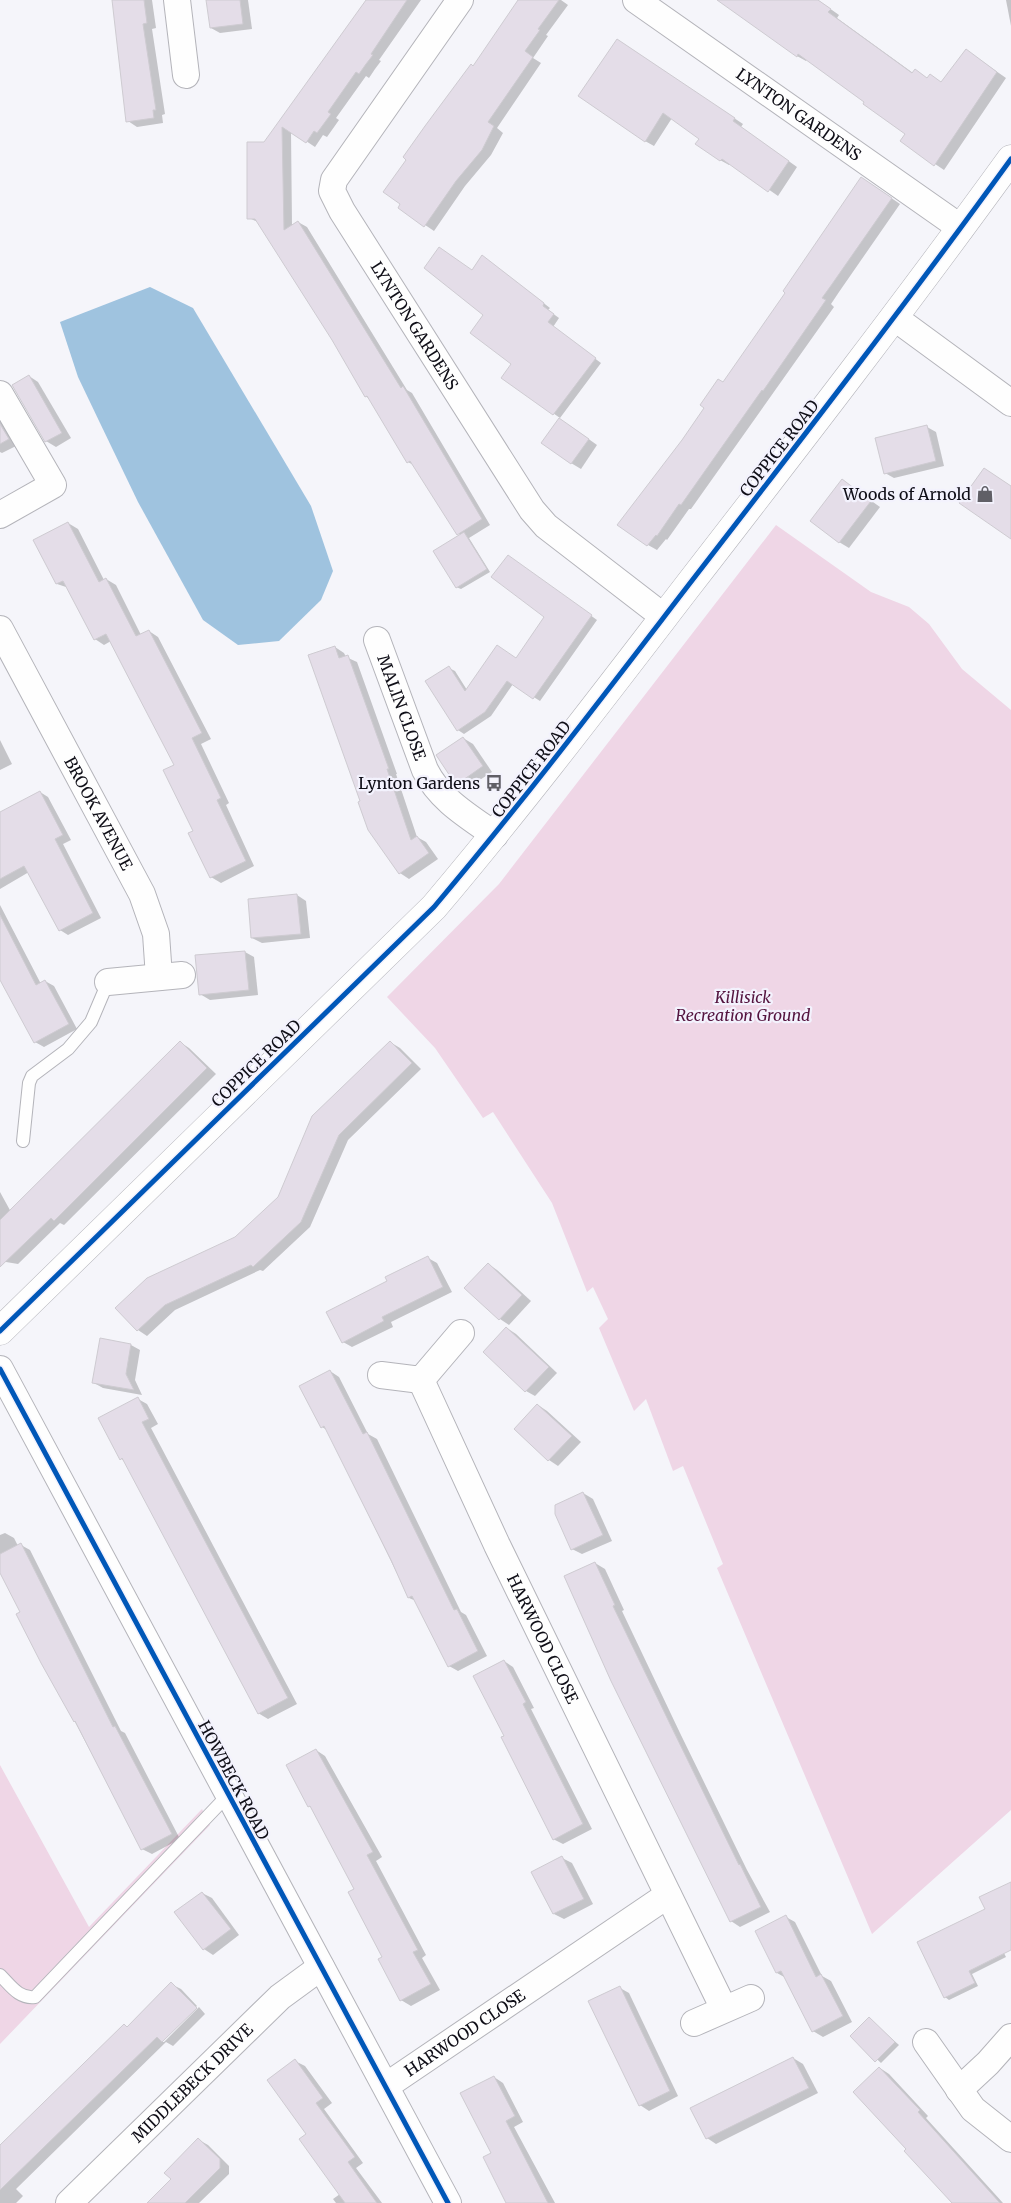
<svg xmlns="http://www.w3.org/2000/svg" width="1011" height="2203" font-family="Merriweather,serif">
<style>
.green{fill:#efd6e6}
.water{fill:#9fc3df}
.shadow{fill:#0003}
.building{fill:#e4dde8;stroke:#cecbd1}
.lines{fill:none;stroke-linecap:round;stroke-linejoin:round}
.service-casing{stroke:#b4b4ba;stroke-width:14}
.minor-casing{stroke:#b4b4ba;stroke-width:28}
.tertiary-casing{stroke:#b4b4ba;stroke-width:29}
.service{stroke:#fefefe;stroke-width:12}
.minor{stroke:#fefefe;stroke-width:26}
.tertiary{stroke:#fefefe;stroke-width:28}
.cycleway-casing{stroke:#f3f2fd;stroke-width:8}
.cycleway{stroke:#0057b8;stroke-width:5}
.labels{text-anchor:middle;stroke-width:4.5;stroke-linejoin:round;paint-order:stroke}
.street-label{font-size:16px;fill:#0f0e17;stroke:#f3f2fd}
.poi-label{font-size:16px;fill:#0f0e17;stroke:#f3f2fd;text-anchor:end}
.park-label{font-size:16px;font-style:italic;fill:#54143f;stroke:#f3f2fd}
</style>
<rect width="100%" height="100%" fill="#f5f5fa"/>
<g class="green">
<polygon points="776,525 871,592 909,607 929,624 962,669 1011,710 1011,1810 872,1934 717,1568 723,1564 683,1466 673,1471 646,1399 634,1411 599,1328 608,1319 593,1287 587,1292 552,1203 493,1112 483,1118 435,1048 387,997 499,884"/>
<polygon points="0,1765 89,1927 202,1809 210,1825 0,2044"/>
</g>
<polygon class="water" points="150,287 193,308 311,506 333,571 321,600 279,641 238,645 203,620 138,502 100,423 78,377 60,322"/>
<g class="shadow">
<polygon points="113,0 152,0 156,28 152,29 165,114 162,115 163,123 137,127 128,121"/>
<polygon points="207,0 248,0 252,29 220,33 211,28"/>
<polygon points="368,0 421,0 379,60 381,61 375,69 369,78 366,76 336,118 339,120 327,137 323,135 315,147 291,131 292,226 298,222 307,227 407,390 412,393 490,525 469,538 490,572 461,589 456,587 460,535 415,466 408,462 370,399 365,396 333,339 260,223 249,218 265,143"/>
<polygon points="520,0 561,0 568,5 546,35 548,36 533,58 541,63 497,128 503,133 491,155 465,186 434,231 400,208 474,67"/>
<polygon points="720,0 818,0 839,15 837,18 913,73 915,70 928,79 942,83 966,50 1006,78 944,170 901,141 907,134 866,102 807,59 806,61 797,56"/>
<polygon points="1006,0 1011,0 1011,26"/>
<polygon points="626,46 743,124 741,127 797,167 778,196 731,163 729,165 720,160 700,138 672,118 654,146 645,141"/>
<polygon points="871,184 900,204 839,292 831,304 834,307 691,509 689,509 667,540 666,539 657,550 648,545 619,525 683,441"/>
<polygon points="489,261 550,308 548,310 559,318 553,327 601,363 560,418 502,377 512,364 485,315 472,271"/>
<polygon points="29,376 38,382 71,438 56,447 46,441"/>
<polygon points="0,415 18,445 2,453 0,452"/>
<polygon points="569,425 597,445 581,469 571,463"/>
<polygon points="927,427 936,432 944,466 894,478 885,473"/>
<polygon points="842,480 880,507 849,548 839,542"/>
<polygon points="68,523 78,529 104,580 106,579 116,585 141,635 149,631 158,637 211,739 201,744 229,803 226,805 254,866 221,883 211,877 194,831 176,765 111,641 104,645 95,639 69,588 57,584 35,540"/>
<polygon points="514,560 597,620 540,701 513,684 491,716 464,734 458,730 449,668 455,671 467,690 516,659 546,617"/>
<polygon points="335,647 344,653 346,657 357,662 397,774 396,774 417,837 426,842 438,859 409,879 400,873 369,830 362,802"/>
<polygon points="463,738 473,744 492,772 466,789 457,784"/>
<polygon points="0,740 12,764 0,770"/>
<polygon points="40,792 48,797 71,840 63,844 101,918 68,935 60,930 29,872 0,889 0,814"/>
<polygon points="297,895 306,901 310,938 262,943 252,938"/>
<polygon points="0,905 41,984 45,981 54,986 77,1029 44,1047 35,1042 0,978"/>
<polygon points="245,952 254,957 258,995 210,1000 200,994"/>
<polygon points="180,1042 189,1048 216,1074 64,1225 60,1223 18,1264 0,1261 0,1192 11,1212"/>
<polygon points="390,1042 400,1048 421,1069 348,1140 310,1227 263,1271 260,1270 175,1310 147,1336 138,1330 117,1308 236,1238 279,1198"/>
<polygon points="428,1258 437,1263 452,1292 391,1322 393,1327 352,1347 343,1342 389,1282"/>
<polygon points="488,1264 497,1270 531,1301 509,1325 500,1319 466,1288"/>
<polygon points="507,1328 516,1334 557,1373 535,1396 526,1391"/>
<polygon points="131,1345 140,1350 135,1380 142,1395 103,1388 94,1383"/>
<polygon points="330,1371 339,1377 368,1434 377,1439 461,1612 466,1615 487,1656 458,1671 449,1666 416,1601 409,1598 327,1430 322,1427"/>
<polygon points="138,1399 147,1404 158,1424 151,1428 297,1704 268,1719 258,1713 126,1462 121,1459"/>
<polygon points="538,1405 547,1411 581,1442 558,1466 549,1460 515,1429"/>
<polygon points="583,1493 593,1499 612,1541 582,1554 572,1549"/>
<polygon points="5,1533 14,1538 18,1546 21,1545 30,1550 121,1731 125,1733 180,1839 152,1854 142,1849 18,1614 21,1613 0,1570 0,1535"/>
<polygon points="595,1563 605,1569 624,1610 622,1611 680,1733 747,1870 770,1912 740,1927 731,1921 592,1638 593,1637"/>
<polygon points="504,1661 513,1667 534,1708 531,1709 592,1829 563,1844 553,1839 506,1736"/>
<polygon points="316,1750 325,1756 382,1857 376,1861 426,1955 422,1958 440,1990 411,2006 401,2000 355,1889 313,1808 309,1806"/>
<polygon points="562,1858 572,1863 593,1904 564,1919 554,1914 533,1873"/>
<polygon points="1011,1883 1011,1940 1000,1945 1006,1957 972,1974 978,1986 949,2000 945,1997 987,1909"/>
<polygon points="202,1893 212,1898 239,1935 213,1955 204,1949"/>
<polygon points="786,1917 795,1922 822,1976 831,1981 852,2022 823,2037 813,2031 786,1978 777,1973"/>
<polygon points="171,1984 181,1989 197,2006 161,2042 164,2042 199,2007 205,2014 173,2046 166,2042 16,2189 23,2196 16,2203 0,2203 0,2147 128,2028"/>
<polygon points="620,1988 629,1993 678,2096 649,2111 640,2105"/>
<polygon points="869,2019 899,2045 881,2063 852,2036"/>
<polygon points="793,2058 803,2064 818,2093 716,2144 707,2138"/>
<polygon points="295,2061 305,2066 332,2103 324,2109 363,2163 356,2168 382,2203 336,2203 333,2199 340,2194 308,2134"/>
<polygon points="880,2068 889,2074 928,2116 926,2118 1003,2203 952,2203 908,2149"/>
<polygon points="494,2077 503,2083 523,2122 514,2127 555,2203 508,2203 493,2153"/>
<polygon points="199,2140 208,2145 229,2166 229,2174 199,2203 149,2203 173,2179"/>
</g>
<g class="building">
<polygon points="112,0 144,0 147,23 143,24 156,110 153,110 154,118 126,122"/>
<polygon points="206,0 240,0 243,24 210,28"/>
<polygon points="366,0 407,0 371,54 373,55 366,64 359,74 356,72 328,112 331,114 317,133 314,131 306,143 282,127 284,230 298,221 401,388 403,386 482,519 457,535 410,461 407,463 367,396 365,397 332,340 255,219 247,219 247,142 264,142"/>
<polygon points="518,0 559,0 538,29 540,30 525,51 533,57 488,122 494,126 482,150 456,181 424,227 398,208 400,204 383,192 406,160 403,157 425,126 471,64 473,66"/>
<polygon points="717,0 818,0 831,9 828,12 912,73 915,69 927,78 930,74 941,82 966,49 997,72 934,166 900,141 905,134 863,104 864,102 798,54 797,57"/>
<polygon points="617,39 735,118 733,121 789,161 768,192 722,159 720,161 695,144 699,139 663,113 645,142 578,96"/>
<polygon points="861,177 892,198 830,287 822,298 826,300 763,391 762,390 681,505 679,504 657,536 656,535 647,546 617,525 682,440 704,408 700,405 718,379 723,382 785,293 783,291"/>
<polygon points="439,247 472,270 482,255 544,303 543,306 554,314 548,322 596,358 553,415 501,378 511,364 470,333 483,315 424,268"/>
<polygon points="29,375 62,433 45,442 12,385"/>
<polygon points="559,418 589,439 571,464 541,443"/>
<polygon points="0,424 9,439 0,444"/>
<polygon points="927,425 936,461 884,474 875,438"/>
<polygon points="984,468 1011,486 1011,539 959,503"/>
<polygon points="842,479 871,501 839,543 810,521"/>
<polygon points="68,522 99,582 106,578 136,636 149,630 202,733 192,738 221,798 217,800 246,861 210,878 188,833 193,831 163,770 174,765 136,692 106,634 94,640 63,581 56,584 33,540"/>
<polygon points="464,532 487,569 456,588 433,551"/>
<polygon points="508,555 592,615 533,699 507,681 485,712 457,731 425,681 449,666 465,691 497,645 516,658 544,617 491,577"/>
<polygon points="335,646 339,658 348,655 389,769 387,769 411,840 417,836 429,853 399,874 368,830 358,802 360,801 308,655"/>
<polygon points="463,737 483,766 456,785 436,755"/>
<polygon points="40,791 63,835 55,839 93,913 59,931 24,866 0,879 0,812"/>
<polygon points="297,894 301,934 251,938 248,899"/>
<polygon points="0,915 36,985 45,980 69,1024 34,1043 0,980"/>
<polygon points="245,951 249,990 199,995 195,955"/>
<polygon points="180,1041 207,1068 54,1221 51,1218 0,1267 0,1220"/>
<polygon points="390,1041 412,1063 339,1135 301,1222 253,1267 251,1265 165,1305 137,1331 115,1308 147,1278 235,1237 278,1197 312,1116"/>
<polygon points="428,1256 443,1287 382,1317 384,1321 342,1343 326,1312 387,1281 385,1277"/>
<polygon points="488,1263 522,1295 499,1320 464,1288"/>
<polygon points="506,1327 549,1367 525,1392 483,1352"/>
<polygon points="100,1338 131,1344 126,1374 134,1390 92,1383"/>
<polygon points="330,1370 363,1434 367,1432 454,1610 457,1609 478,1651 448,1667 412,1596 408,1598 391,1560 324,1426 321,1428 299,1386"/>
<polygon points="138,1397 149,1419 142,1422 288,1698 258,1714 122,1458 120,1460 98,1418"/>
<polygon points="537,1404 572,1436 548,1461 514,1429"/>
<polygon points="583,1492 603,1535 571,1550 555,1514 555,1505"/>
<polygon points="21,1543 113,1727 115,1726 172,1834 141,1850 75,1721 74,1722 41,1663 16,1614 20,1612 0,1573 0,1554"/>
<polygon points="595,1562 615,1605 613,1606 671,1726 739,1865 740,1864 761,1907 730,1922 611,1681 564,1576"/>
<polygon points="504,1660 526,1702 523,1704 583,1824 553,1840 501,1737 504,1736 473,1676"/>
<polygon points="316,1749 373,1852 367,1855 418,1950 413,1952 431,1984 400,2001 378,1959 382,1957 348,1892 354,1889 310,1806 308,1807 286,1765"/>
<polygon points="562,1856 584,1899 553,1914 531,1872"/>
<polygon points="1011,1882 1011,1950 969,1971 975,1983 944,1998 917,1942 985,1909 979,1897"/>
<polygon points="202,1892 231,1929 203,1950 174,1912"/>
<polygon points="786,1915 816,1977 821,1974 843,2016 812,2032 781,1971 776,1973 755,1931"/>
<polygon points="171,1982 197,2008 162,2042 157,2037 0,2190 0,2145 124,2024 127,2027"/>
<polygon points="620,1986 670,2091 639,2106 588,2001"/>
<polygon points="869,2017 895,2042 875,2062 850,2036"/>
<polygon points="793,2057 809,2088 706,2139 690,2108"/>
<polygon points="295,2059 323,2098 316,2103 355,2157 348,2162 377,2203 345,2203 299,2139 306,2134 267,2080"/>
<polygon points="879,2067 920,2110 918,2112 1000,2203 952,2203 904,2151 906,2149 853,2092"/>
<polygon points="494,2076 515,2116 506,2121 548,2203 506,2203 483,2157 491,2153 460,2093"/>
<polygon points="198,2138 220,2159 220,2168 185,2203 147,2203 171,2179 164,2173"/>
</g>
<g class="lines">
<g class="service-casing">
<g id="service">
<polyline points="23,1141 29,1083 32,1076 68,1049 91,1022 108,982"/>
<path d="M0 1975C11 1986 19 1999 35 1997L228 1795"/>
</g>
</g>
<g class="minor-casing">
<g id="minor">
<polyline points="177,0 186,75"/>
<path id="s1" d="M460 0 334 180 332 191 342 211 532 510 546 526 664 617"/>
<path id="s2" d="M636 0 961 228"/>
<polyline points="895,318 1011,403"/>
<polyline points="0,394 53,485 0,515"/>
<path id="s3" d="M0 629 142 894 156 934 159 977"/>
<path id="s4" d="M377 640 425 770C440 800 468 816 495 835"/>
<polyline points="108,982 182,975"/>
<polyline points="0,1369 448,2203"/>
<polyline points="381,1375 421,1380 461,1333"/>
<path id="s5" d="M421 1380 497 1545 724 2009"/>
<polyline points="694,2023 751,1998"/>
<polyline points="926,2042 973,2109 1011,2139"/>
<path id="s6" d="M386 2086 668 1895"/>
<polyline points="959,2090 988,2063 1011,2037"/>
<path id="s7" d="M69 2203 280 1997 321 1967"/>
</g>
</g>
<g class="tertiary-casing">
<path id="tertiary" d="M0 1331 434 907C522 803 604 695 687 587 797 445 906 304 1011 159"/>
</g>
<use href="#service" class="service"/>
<use href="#minor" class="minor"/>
<use href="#tertiary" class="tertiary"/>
<g class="cycleway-casing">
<g id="cycleway">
<path d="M0 1331 434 907C522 803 604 695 687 587 797 445 906 304 1011 159"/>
<polyline points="0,1369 448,2203"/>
</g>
</g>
<use href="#cycleway" class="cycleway"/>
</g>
<defs>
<g id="shop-bare" transform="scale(1.35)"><path d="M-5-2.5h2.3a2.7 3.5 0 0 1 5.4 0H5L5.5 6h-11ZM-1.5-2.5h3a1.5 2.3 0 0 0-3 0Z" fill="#605f66" stroke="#f3f2fd" stroke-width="2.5" paint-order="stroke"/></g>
<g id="bus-bare" transform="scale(1.35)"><path d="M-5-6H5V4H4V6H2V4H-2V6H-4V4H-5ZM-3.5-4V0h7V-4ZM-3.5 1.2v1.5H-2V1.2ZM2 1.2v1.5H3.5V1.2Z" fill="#605f66" stroke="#f3f2fd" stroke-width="2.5" paint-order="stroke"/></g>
</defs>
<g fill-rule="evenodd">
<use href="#shop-bare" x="985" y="494"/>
<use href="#bus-bare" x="494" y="783"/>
</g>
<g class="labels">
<g class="street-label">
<text dy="6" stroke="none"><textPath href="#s2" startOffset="199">LYNTON GARDENS</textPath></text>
<text dy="6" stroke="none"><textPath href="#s1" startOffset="389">LYNTON GARDENS</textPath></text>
<text transform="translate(779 448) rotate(-52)" y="6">COPPICE ROAD</text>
<text dy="6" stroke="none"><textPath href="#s4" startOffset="72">MALIN CLOSE</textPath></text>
<text transform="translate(531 769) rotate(-52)" y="6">COPPICE ROAD</text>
<text dy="6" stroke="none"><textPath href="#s3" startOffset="209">BROOK AVENUE</textPath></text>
<text transform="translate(256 1063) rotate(-44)" y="6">COPPICE ROAD</text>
<text dy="6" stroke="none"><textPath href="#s5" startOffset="286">HARWOOD CLOSE</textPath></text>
<text transform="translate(234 1780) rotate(62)" y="6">HOWBECK ROAD</text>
<text dy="6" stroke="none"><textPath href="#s6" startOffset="95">HARWOOD CLOSE</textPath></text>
<text dy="6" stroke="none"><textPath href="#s7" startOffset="172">MIDDLEBECK DRIVE</textPath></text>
</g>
<g class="poi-label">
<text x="971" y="500">Woods of Arnold</text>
<text x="480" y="789">Lynton Gardens</text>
</g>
<g class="park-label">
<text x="743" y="1003">Killisick<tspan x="743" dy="18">Recreation Ground</tspan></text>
</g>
</g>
</svg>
